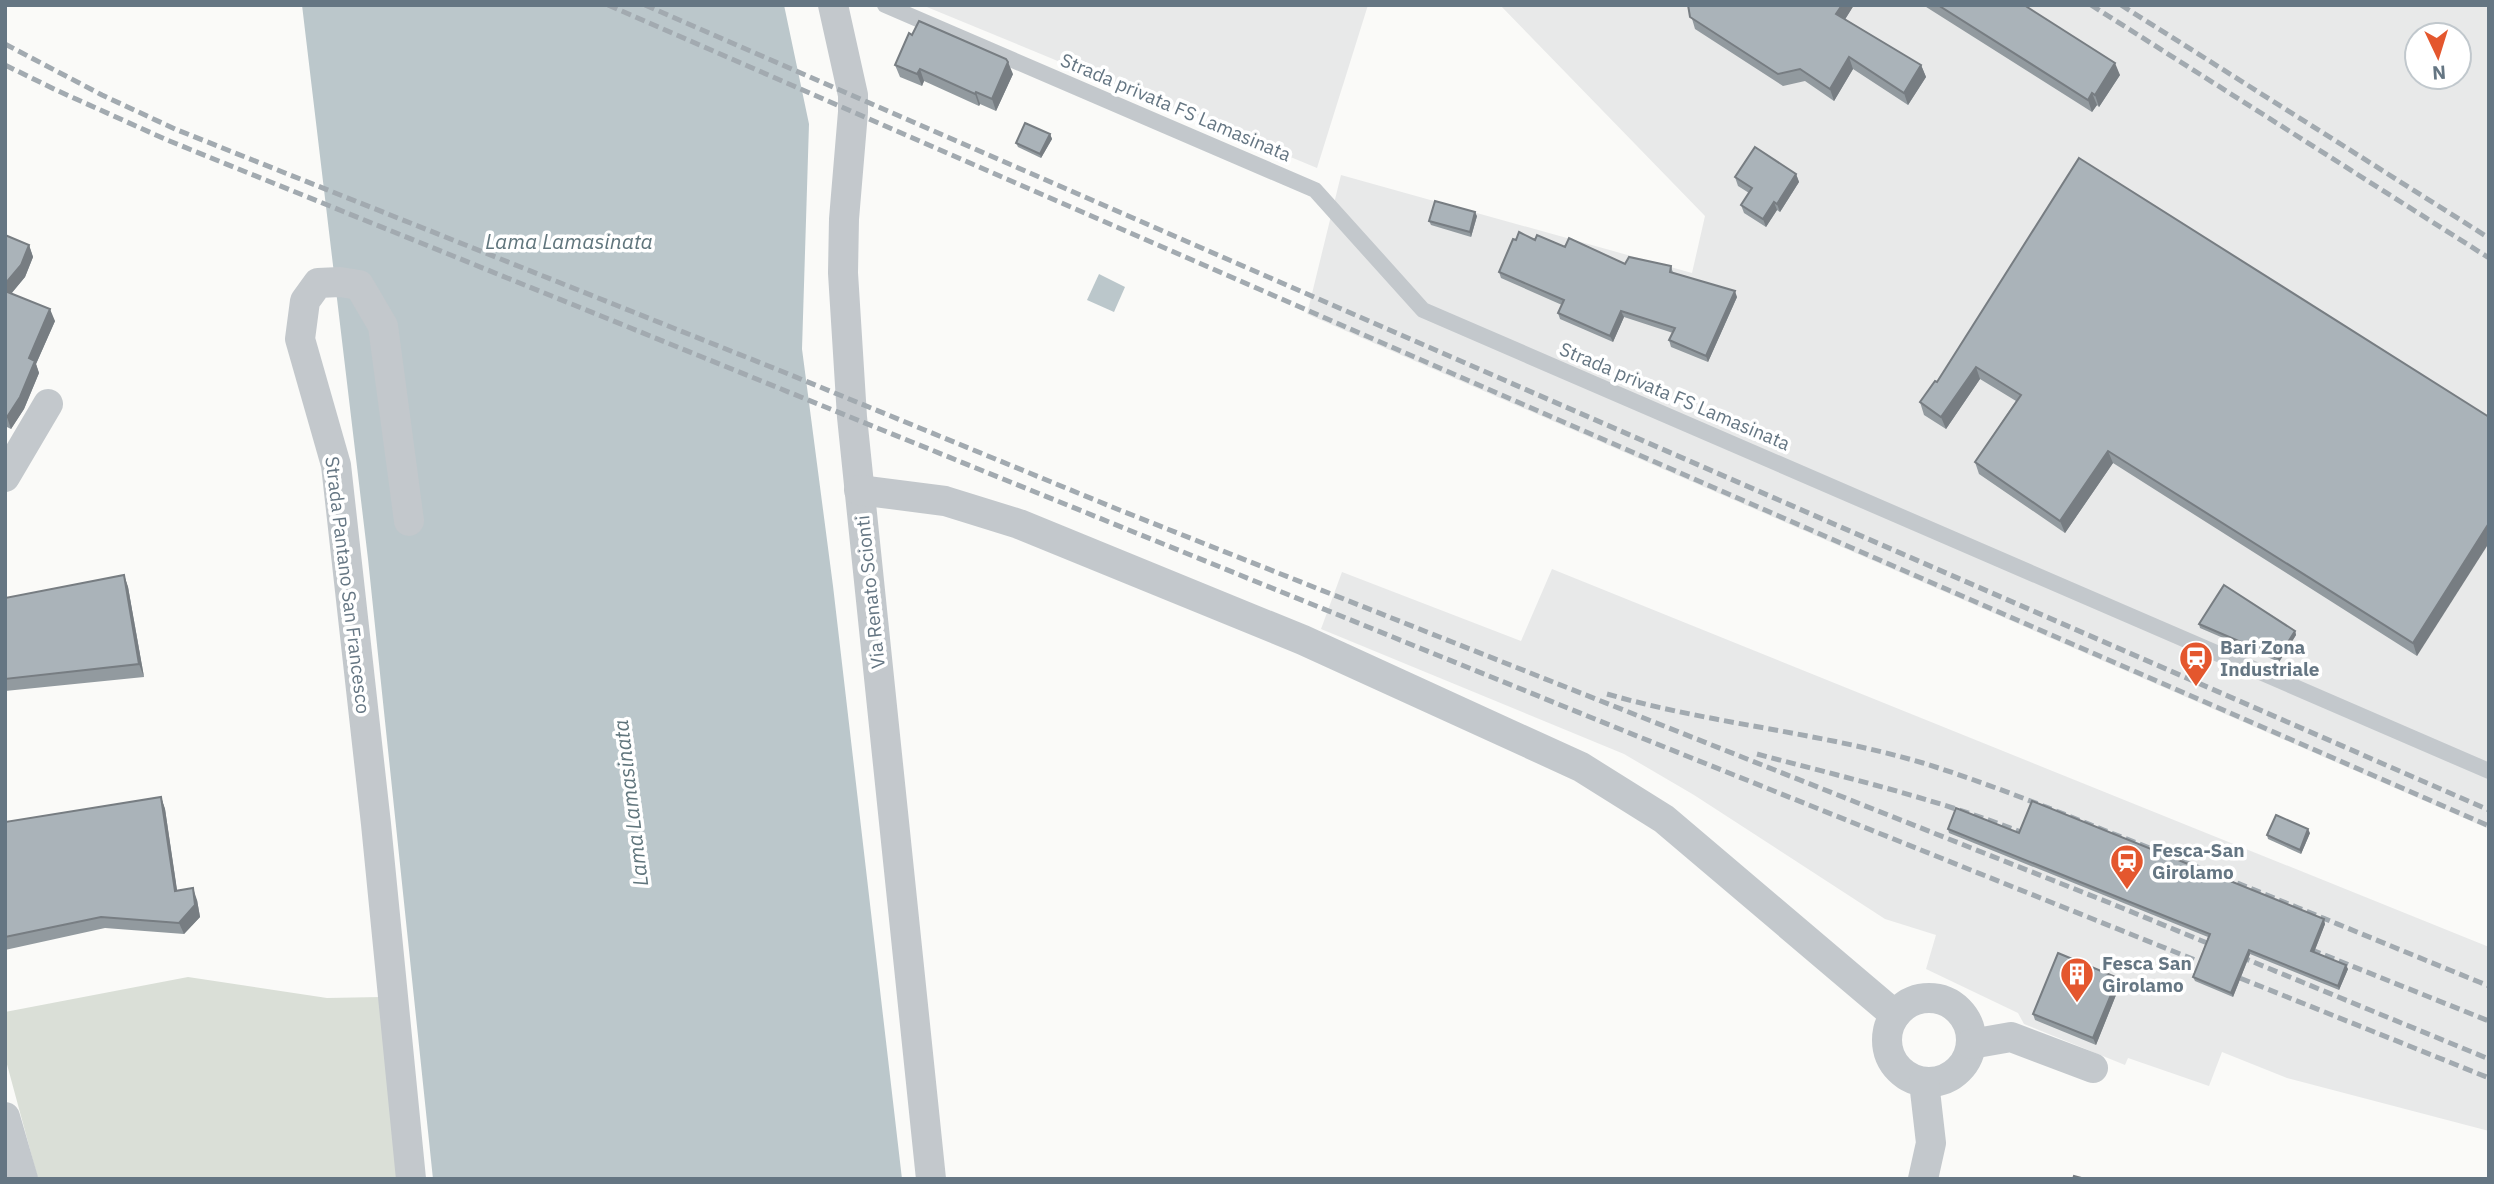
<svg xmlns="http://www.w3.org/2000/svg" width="2494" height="1184" font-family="'IBM Plex Sans',sans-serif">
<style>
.built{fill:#e8e9e9;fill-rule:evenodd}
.green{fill:#dadfd7}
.water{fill:#bbc7cb}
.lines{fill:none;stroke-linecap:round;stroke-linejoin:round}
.service{stroke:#c3c8cc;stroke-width:16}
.minor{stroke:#c3c8cc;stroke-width:30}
.rail{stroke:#a2aab0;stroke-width:5;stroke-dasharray:10 5;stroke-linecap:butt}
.wall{fill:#929a9f}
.shaded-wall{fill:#777d82}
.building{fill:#aab3b9;stroke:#777d82;stroke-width:2}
.labels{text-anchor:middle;stroke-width:7;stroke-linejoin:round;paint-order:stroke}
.street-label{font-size:19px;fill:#657683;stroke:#fff}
.poi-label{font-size:19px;font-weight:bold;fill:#657683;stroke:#fff;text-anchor:start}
.water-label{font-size:21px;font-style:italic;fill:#60757c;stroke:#fff}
</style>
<rect width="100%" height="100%" fill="#fafaf8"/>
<g class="built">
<polygon points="922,5 1368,5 1317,168"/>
<path d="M1500 5H2489V829L1307 314 1341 175 1692 273 1705 216ZM2417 35H2459V77H2417Z"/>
<polygon points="1552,569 2489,947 2489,1131 2287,1078 2222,1052 2209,1086 2128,1058 2125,1065 2024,1024 2018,1013 1926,969 1936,935 1885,919 1694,795 1624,754 1321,629 1342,572 1521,641"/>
</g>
<polygon class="green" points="188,977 327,998 381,997 400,1179 38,1179 5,1057 5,1012"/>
<g class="water">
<polygon points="302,5 784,5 809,124 802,349 833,586 902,1179 433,1179 368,559"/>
<polygon points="1099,274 1125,287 1114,312 1087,300"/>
</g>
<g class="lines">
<polyline class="service" points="885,5 1315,190 1423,310 2489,771"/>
<g class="minor">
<polyline points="833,5 853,95 853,112 844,219 843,273 852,417 931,1179"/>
<polyline points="5,477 48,404"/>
<polyline points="859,490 945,501 1019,524 1303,640 1581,767 1664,819 1895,1015"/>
<polyline points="409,521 383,326 359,285 340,282 318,283 305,301 300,339 336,465 376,824 411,1179"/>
<circle cx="1929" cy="1040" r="42"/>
<polyline points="1971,1044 2011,1037 2093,1068"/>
<polyline points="5,1117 23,1179"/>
<polyline points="1923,1179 1931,1143 1924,1082"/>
</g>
<g class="rail">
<polyline points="608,5 2489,826"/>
<polyline points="645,5 2489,810"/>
<polyline points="2091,5 2489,258"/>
<polyline points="2121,5 2489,238"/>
<polyline points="5,44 102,95 175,129 786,373 1117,509 2110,903 2489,1059"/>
<polyline points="5,65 56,90 167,140 1627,732 2489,1078"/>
<path d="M1607 694C1711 724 1819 732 1923 763 1987 783 2049 808 2111 833 2238 882 2363 935 2489 986"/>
<path d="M1757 754C1851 779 1947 801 2038 839"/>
<polyline points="2297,944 2489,1021"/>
</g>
</g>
<g class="wall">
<polygon points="1688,5 1854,5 1845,19 1921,65 1926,77 1908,105 1853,69 1834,101 1805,81 1783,86 1695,29"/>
<polygon points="1923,5 2024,5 2120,75 2099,107 2097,105 2092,112"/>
<polygon points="895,65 1013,74 996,111 980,104 979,106 924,81 922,86 900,77"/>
<polygon points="1050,134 1052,139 1041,158 1018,147 1016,143"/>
<polygon points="2079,158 2489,417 2417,656 2113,463 2065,533 1979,474 1975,462 2016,401 1980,379 1946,429 1924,415 1920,402 1937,382"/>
<polygon points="1796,174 1799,182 1780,212 1777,210 1766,227 1744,213 1741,205 1749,193 1738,186 1735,177"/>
<polygon points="1477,216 1471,237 1431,225 1429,221"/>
<polygon points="5,235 29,245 33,257 25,277 11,294 55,321 36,364 39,373 24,409 11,429 5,426"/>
<polygon points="1516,240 1535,240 1625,264 1671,266 1673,273 1737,297 1708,362 1671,347 1669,340 1673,333 1624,317 1613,342 1560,319 1558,313 1562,305 1501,278 1499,272"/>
<polygon points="124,575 128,587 144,677 5,691 5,598"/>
<polygon points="2199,624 2295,631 2296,635 2279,662 2200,628"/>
<polygon points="161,797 165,809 177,891 197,900 200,917 184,934 105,928 5,950 5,822"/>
<polygon points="1948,829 2019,833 2325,924 2314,952 2348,969 2339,990 2250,954 2233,997 2195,981 2193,977 2208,937 1949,833"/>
<polygon points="2310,833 2301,854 2268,839 2267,835"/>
<polygon points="2118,978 2120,985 2096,1045 2035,1020 2033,1014"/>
</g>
<g class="shaded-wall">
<polygon points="1842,5 1854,5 1841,26 1836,14"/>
<polygon points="1849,57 1853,69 1834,101 1830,89"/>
<polygon points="1008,62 1013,74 996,111 992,99"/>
<polygon points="2115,63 2120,75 2099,107 2095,95"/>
<polygon points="1921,65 1926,77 1908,105 1904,93"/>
<polygon points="920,69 924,81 922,86 917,74"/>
<polygon points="976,92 980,104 979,106 975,94"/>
<polygon points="2092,93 2097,105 2092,112 2088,100"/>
<polygon points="1050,134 1052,139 1041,158 1040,154"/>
<polygon points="1796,174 1799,182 1780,212 1777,204"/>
<polygon points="1774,202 1777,210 1766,227 1763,219"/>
<polygon points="1475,212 1477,216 1471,237 1470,232"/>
<polygon points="29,245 33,257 25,277 5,301 5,284"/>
<polygon points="1735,291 1737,297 1708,362 1706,356"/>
<polygon points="50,309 55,321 36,364 39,373 24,409 11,429 7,417 29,358"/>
<polygon points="1621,311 1624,317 1613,342 1610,336"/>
<polygon points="1976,367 1980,379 1946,429 1941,417"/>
<polygon points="2108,451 2113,463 2065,533 2060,521"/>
<polygon points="2489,523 2489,543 2417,656 2413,643"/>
<polygon points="124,575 128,587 144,677 139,664"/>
<polygon points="2295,631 2296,635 2279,662 2278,658"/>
<polygon points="161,797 165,809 179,903 175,891"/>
<polygon points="2308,829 2310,833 2301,854 2300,850"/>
<polygon points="193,888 197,900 200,917 184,934 179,923"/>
<polygon points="2324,919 2325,924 2313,955 2311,951"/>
<polygon points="2249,950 2250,954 2233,997 2231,993"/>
<polygon points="2346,965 2348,969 2339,990 2338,986"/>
<polygon points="2118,978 2120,985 2096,1045 2093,1038"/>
</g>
<g class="building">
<polygon points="1688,5 1842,5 1836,14 1921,65 1904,93 1849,57 1830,89 1800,69 1778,74 1690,17"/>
<polygon points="1938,5 2024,5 2115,63 2095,95 2092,93 2088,100"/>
<polygon points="919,21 1006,59 1008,62 992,99 976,92 975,94 920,69 917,74 895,65 909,33 912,35"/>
<polygon points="1025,123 1050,134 1040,154 1016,143"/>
<polygon points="1755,147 1796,174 1777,204 1774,202 1763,219 1741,205 1752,188 1735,177"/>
<polygon points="2079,158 2489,417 2489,523 2413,643 2108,451 2060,521 1975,462 2021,395 1976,367 1941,417 1920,402 1935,381 1937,382"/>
<polygon points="1435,201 1475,212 1470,232 1429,221"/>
<polygon points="1519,232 1535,240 1537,235 1565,247 1569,238 1625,264 1629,257 1671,266 1670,272 1735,291 1706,356 1669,340 1675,328 1621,311 1610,336 1558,313 1564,300 1499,272 1513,239 1516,240"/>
<polygon points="5,235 29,245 21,265 5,284"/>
<polygon points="5,291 50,309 29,358 35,361 20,397 7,417 5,416"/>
<polygon points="124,575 139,664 5,679 5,598"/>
<polygon points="2224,585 2295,631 2278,658 2199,624"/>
<polygon points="161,797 175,891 193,888 195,905 179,923 101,917 5,937 5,822"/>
<polygon points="2032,801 2324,919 2311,951 2346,965 2338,986 2249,950 2231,993 2193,977 2210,934 1948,829 1956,808 2019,833"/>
<polygon points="2276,815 2308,829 2300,850 2267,835"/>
<polygon points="2058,953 2118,978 2093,1038 2033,1014"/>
<polygon points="2074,1176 2085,1179 2073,1179"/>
</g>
<defs>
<g id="station-pin" transform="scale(1.75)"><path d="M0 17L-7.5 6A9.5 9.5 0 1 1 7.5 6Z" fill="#e4572e" stroke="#fff"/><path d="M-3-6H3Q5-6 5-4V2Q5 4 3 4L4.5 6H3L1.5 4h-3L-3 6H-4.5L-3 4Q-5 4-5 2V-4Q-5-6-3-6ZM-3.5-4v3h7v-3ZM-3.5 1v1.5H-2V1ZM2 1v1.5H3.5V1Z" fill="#fff"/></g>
<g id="building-pin" transform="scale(1.75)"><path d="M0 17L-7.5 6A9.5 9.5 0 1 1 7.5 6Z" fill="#e4572e" stroke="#fff"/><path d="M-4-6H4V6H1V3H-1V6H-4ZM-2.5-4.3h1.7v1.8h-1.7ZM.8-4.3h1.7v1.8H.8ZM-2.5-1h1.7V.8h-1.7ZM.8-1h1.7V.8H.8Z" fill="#fff"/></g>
</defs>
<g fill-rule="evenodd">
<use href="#station-pin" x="2196" y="658"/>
<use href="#station-pin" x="2127" y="861"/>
<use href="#building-pin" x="2077" y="974"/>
</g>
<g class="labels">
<g class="street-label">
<text transform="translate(1176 107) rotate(23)" y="7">Strada privata FS Lamasinata</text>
<text transform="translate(1675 396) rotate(23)" y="7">Strada privata FS Lamasinata</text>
<text transform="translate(348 585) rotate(83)" y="7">Strada Pantano San Francesco</text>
<text transform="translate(870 592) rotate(-96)" y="7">Via Renato Scionti</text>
</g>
<g class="poi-label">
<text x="2220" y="654">Bari Zona<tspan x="2220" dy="22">Industriale</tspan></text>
<text x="2152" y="857">Fesca-San<tspan x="2152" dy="22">Girolamo</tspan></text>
<text x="2102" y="970">Fesca San<tspan x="2102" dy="22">Girolamo</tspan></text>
</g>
<g class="water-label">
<text x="569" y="249">Lama Lamasinata</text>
<text transform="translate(631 803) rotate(-97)" y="7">Lama Lamasinata</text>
</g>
</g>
<rect width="2494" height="1184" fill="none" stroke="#657683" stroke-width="14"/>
<g transform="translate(2438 56) rotate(176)"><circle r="33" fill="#ffffff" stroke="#c1c8cd" stroke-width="2"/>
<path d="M0-5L12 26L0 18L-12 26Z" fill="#e4572e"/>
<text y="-10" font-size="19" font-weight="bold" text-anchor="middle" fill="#657683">N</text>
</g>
</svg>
